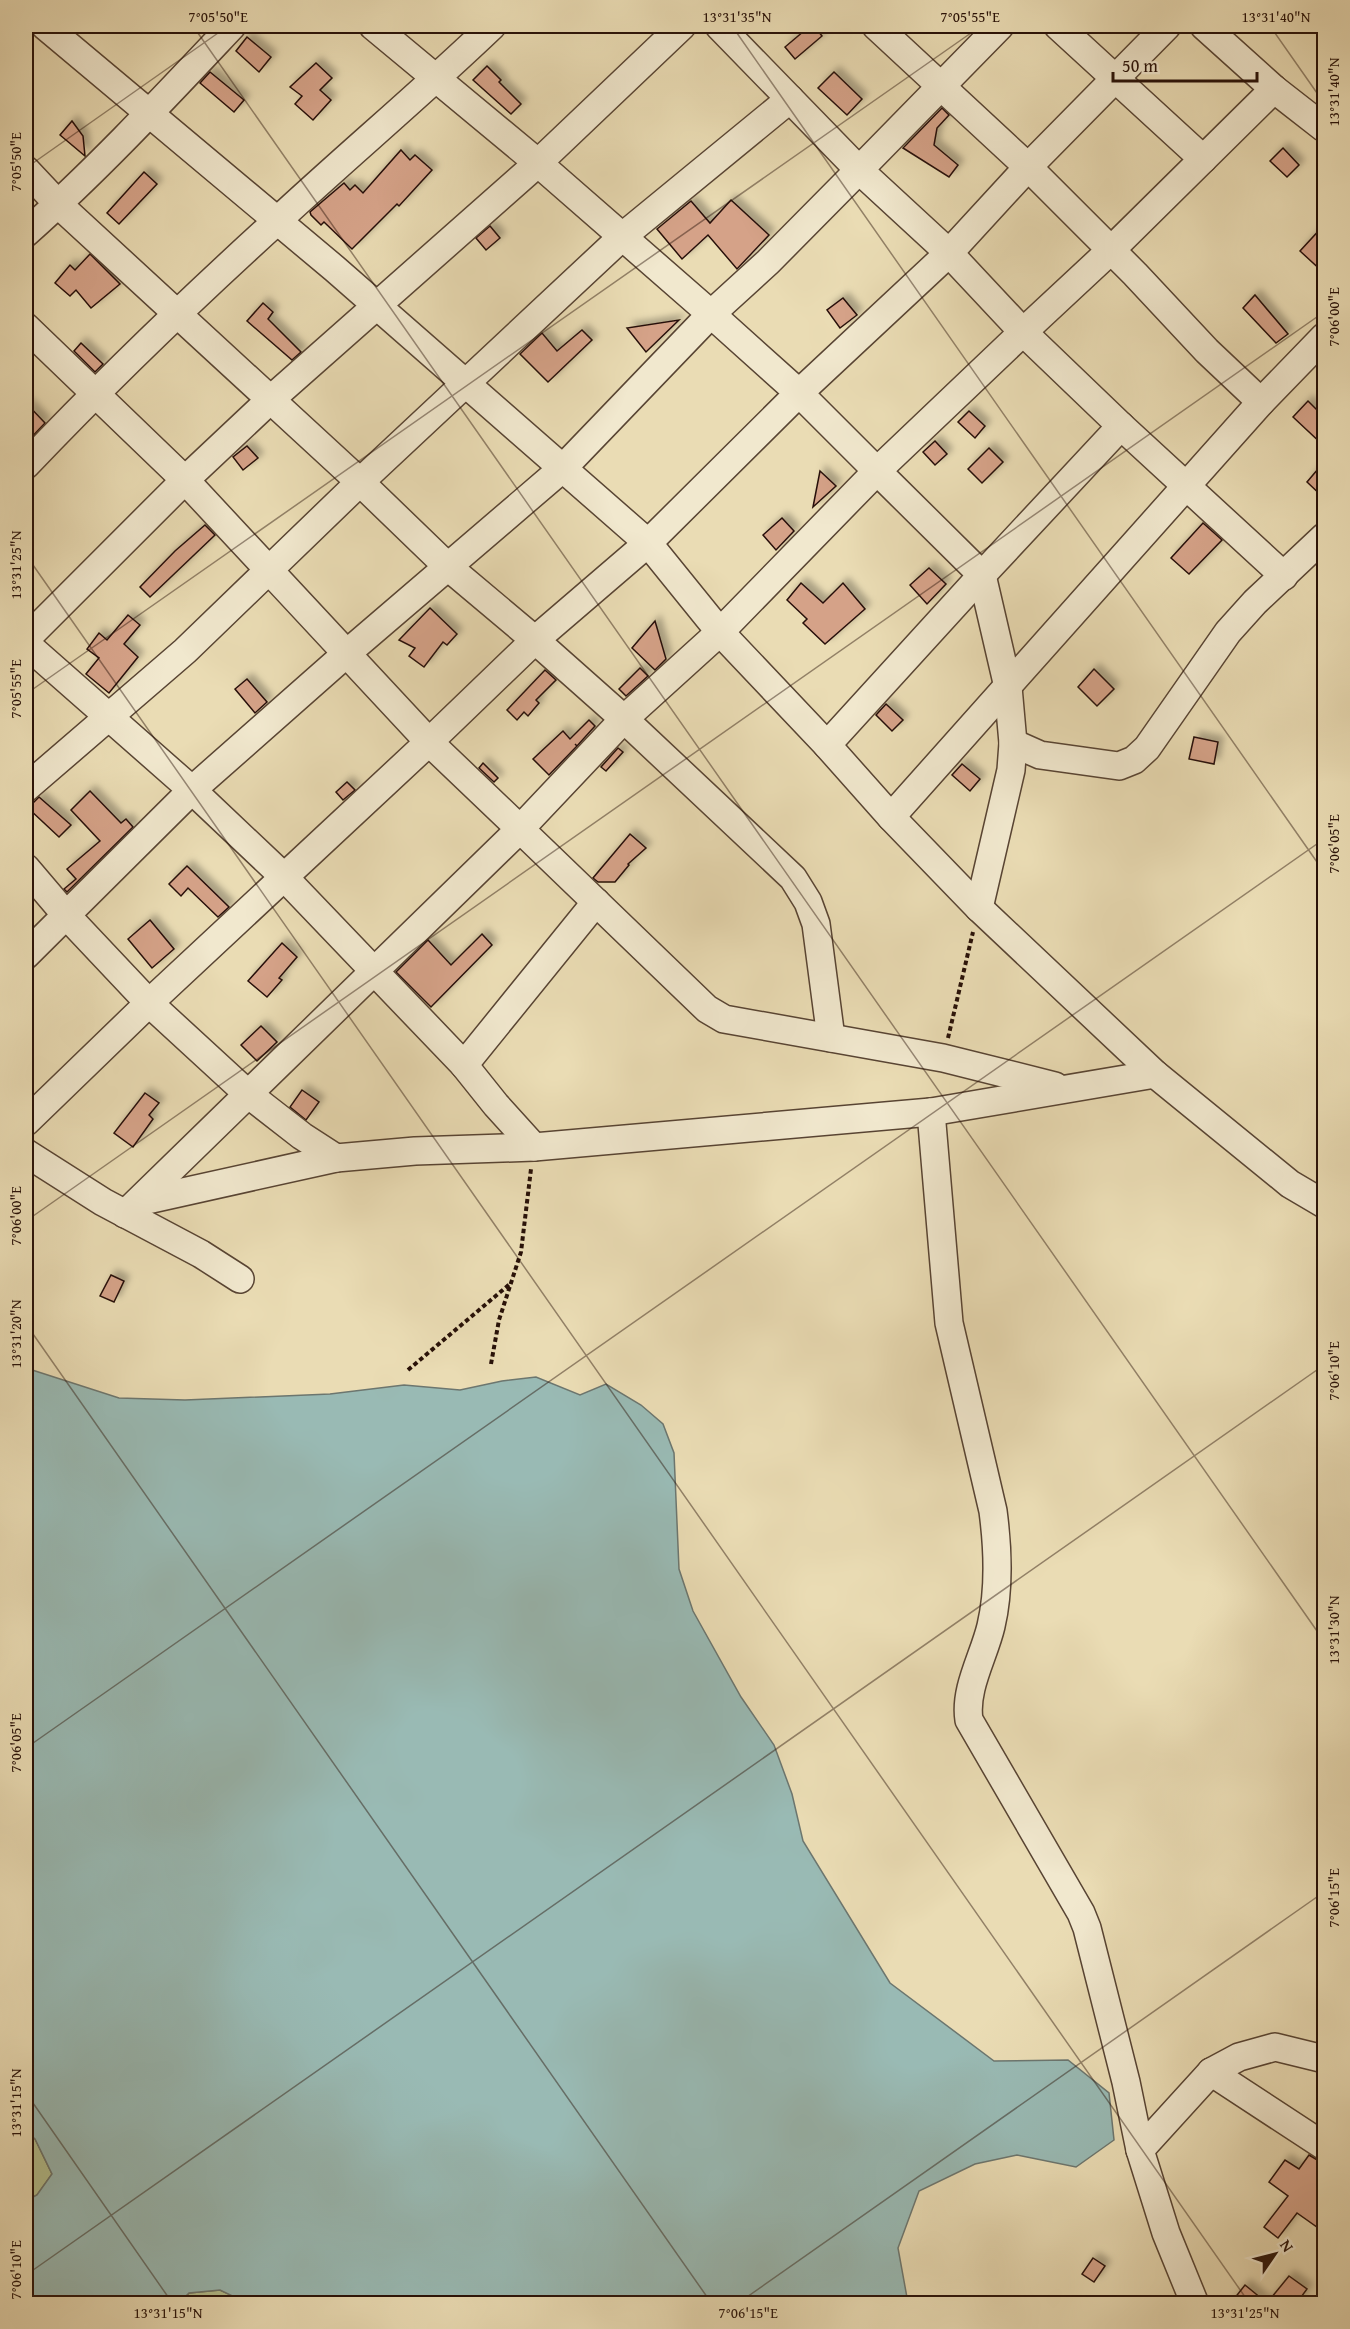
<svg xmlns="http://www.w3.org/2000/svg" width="1350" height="2329" font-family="'Gentium Book Plus',serif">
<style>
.green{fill:#b4c18f;stroke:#6e694c;stroke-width:1.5}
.water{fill:#99bab4;stroke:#6c766f;stroke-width:1.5}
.building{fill:#d5a288;stroke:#281108;stroke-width:1.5;filter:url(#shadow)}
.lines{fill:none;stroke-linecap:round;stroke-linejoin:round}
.minor-casing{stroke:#584433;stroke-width:30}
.path{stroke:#281108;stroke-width:4;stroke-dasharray:4.5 3;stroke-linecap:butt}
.minor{stroke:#f1e8ce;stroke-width:27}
.ticks{fill:none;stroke:#281108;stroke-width:1.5;stroke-opacity:0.45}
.neatline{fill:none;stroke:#281108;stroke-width:2}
.ticks-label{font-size:15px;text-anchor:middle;fill:#281108}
</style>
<defs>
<filter id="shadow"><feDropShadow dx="5.5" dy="-5.5" stdDeviation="3" flood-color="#0004"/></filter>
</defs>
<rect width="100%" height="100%" fill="#eadcb4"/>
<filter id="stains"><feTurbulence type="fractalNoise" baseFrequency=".00333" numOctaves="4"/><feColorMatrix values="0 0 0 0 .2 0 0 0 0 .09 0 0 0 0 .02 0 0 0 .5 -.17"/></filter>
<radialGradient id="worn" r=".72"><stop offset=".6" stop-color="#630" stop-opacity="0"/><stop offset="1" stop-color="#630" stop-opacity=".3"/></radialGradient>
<g class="green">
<polygon points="26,2131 35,2139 52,2174 37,2195 26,2201"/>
<polygon points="220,2290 249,2303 179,2304 189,2293"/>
</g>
<polygon class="water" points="26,1368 119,1398 185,1400 330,1394 404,1385 460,1390 502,1381 536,1377 580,1395 606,1384 641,1405 663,1424 674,1453 679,1569 693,1611 741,1697 774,1745 792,1794 803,1841 890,1983 994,2061 1068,2060 1109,2093 1114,2140 1076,2167 1017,2155 975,2164 919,2191 898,2248 908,2303 249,2304 220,2290 189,2293 179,2303 26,2303 26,2201 37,2195 52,2174 35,2139 26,2131"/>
<g class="building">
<polygon points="810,26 814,26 822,36 795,59 785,47"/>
<polygon points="247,37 271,57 259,72 236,51"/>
<polygon points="316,63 332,78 320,90 331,100 313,120 295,104 302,96 290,87"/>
<polygon points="487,66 501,80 499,82 521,104 511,114 473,80"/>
<polygon points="210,72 244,100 234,112 200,83"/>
<polygon points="834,72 862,99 847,115 818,88"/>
<polygon points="942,108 949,115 937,128 934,145 958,165 949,177 903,148"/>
<polygon points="72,121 83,136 85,156 60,135"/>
<polygon points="1283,148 1299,165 1287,177 1270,161"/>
<polygon points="401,150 410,160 415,155 432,170 399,206 397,204 352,249 324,222 321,225 311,215 310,212 344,183 350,190 355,185 363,193"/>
<polygon points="144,172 157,184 119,224 107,213"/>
<polygon points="731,200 769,235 737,269 708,235 682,259 657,229 691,201 710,223"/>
<polygon points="1324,225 1324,273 1300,251"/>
<polygon points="490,226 500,238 486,250 476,238"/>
<polygon points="90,254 120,284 91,308 76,290 70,296 55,283 70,265 75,270"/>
<polygon points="1255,295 1288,334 1276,343 1243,308"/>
<polygon points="843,298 857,315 840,328 827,310"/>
<polygon points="263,303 273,312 268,319 301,352 292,360 247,321"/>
<polygon points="679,320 646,352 627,328"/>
<polygon points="582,330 592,340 548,382 520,354 542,333 557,351"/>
<polygon points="81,343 103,364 95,372 74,351"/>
<polygon points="1308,401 1324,417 1324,446 1293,417"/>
<polygon points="26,403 45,423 26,443"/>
<polygon points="969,411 985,426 975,438 958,422"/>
<polygon points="935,441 947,454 935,465 923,452"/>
<polygon points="247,446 258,458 243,470 233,457"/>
<polygon points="989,448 1003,462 982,483 968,469"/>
<polygon points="1324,462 1324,498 1307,482"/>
<polygon points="820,471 836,486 813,507"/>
<polygon points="782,518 794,531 776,550 763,535"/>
<polygon points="1203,523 1222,540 1189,574 1171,558"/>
<polygon points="205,525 215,535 150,597 140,587 175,551"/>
<polygon points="929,568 946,584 927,604 910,585"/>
<polygon points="801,583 823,603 843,583 865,609 825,644 803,623 807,619 787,600"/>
<polygon points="430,608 457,634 447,645 443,642 424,667 409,656 415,648 399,640"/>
<polygon points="128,615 140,625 124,644 138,657 109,693 86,674 99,658 87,649 99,633 107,640"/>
<polygon points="655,621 666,659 655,670 632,648"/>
<polygon points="640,668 648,676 626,696 619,689"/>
<polygon points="1094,669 1114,689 1097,706 1078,687"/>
<polygon points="545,670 556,680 536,700 539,703 528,716 524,712 517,720 507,710"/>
<polygon points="247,679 267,702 255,713 235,689"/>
<polygon points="886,704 903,720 892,731 876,715"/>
<polygon points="589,720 595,726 577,746 575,744 577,746 549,775 533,759 563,731 570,739"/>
<polygon points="1194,737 1218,742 1214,764 1189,759"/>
<polygon points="618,748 623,752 606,771 601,767"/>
<polygon points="483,763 498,778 494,782 479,768"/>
<polygon points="962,764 980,779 970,791 952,775"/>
<polygon points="347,782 355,790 343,800 336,792"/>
<polygon points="90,791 121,823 126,819 133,827 67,892 64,889 76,879 67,869 100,841 71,810"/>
<polygon points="39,797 71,825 59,837 28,808"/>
<polygon points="630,834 646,848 628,864 629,865 615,882 598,882 593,878"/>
<polygon points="187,866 229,907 218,917 188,888 181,896 169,884"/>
<polygon points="150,920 174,949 152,968 128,939"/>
<polygon points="482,934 492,945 431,1007 396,972 428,940 451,965"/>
<polygon points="282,943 297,957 279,978 282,980 267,997 248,981"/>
<polygon points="261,1026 277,1042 257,1061 241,1045"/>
<polygon points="302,1090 319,1102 306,1120 290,1107"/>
<polygon points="145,1093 159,1103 149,1115 153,1119 133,1147 114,1133"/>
<polygon points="111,1275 124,1281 114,1302 100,1296"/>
<polygon points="1309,2155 1324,2164 1324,2232 1297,2213 1278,2238 1264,2227 1288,2196 1269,2182 1285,2160 1299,2169"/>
<polygon points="1093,2258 1105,2266 1094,2282 1082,2274"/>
<polygon points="1289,2276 1307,2289 1296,2304 1230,2304 1245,2285 1267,2303"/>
</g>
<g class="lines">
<g class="minor-casing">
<g id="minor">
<polyline points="45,26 335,269 648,543 720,632 827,745 891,817 979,908 1155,1074 1290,1184 1324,1204"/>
<polyline points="373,26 538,163 711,314 799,393 877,471 720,632 624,719 520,829 429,742 535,640 648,543 799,393 949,253 1028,167 876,26"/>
<polyline points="719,26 859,170 949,253 1023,332 877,471 982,575 1008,687 1013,743"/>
<polyline points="1058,26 1203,159"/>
<polyline points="1167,26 1028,167 1135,274 1207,351 1261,402"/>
<polyline points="1204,26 1274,89 1324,128"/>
<polyline points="1274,89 1111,250 1023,332 1121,426 1284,576"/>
<polyline points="26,170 58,204 360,482 447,566 535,640 624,719 793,878 808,902 816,924 831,1038"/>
<path d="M26 233C99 168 165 97 232 26"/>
<polyline points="26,327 185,480 429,742 149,1003 26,1122"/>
<path d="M26 465C106 381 190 300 277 221 348 155 422 93 492 26"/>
<polyline points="26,639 185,480 270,400 538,163 682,26"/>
<polyline points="26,644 192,790 346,654 563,468 711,314 768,262 859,170 1000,26"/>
<polyline points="827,745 982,575 1121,426"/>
<polyline points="26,788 185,651 360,482 623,236 790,99"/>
<polyline points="891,817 1261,402 1324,337"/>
<polyline points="26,868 66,915 149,1003 248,1094 302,1136 336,1158 415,1151 534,1147 931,1112 1155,1074"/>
<polyline points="979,908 1011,770 1013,743 1040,755 1119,766 1134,760 1147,748 1228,632 1255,602 1324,537"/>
<polyline points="26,955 192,790 284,877 464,1065 496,1105 534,1147"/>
<polyline points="464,1065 596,902"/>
<path d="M931 1112 949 1323 993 1511C998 1549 1000 1588 991 1626 984 1656 964 1689 969 1720L1081 1913 1087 1928 1126 2082 1140 2150"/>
<polyline points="26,1153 103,1202 201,1254 240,1279"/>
<polyline points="138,1202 336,1158"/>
<polyline points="125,1214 520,829 707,1009 724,1019 943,1058 1055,1086"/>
<polyline points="1324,2059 1275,2047 1239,2057 1211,2072 1324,2146"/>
<polyline points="1195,2304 1166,2233 1140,2150 1211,2072"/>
</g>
</g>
<g class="path">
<polyline points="948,1038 973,932"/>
<polyline points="491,1364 499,1320 521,1252 531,1169"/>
<polyline points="408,1370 511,1283"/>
</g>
<use href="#minor" class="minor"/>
</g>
<path class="ticks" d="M193 26 1324 1641M732 26 1324 872M1270 26 1324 103M26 168 228 26M26 555 1250 2304M26 694 981 26M26 1221 1324 312M26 1324 712 2304M26 1748 1324 839M26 2093 173 2304M26 2275 1324 1365M737 2304 1324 1892"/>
<rect width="1350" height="2329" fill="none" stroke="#eadcb4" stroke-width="66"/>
<g transform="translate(1275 2254) rotate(55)" stroke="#f1e8ce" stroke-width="4.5" paint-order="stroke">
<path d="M0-4.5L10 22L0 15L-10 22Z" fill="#281108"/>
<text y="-9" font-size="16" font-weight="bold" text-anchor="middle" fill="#281108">N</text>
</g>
<path d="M1113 72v9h144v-9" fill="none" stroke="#281108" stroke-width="3"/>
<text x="1122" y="72" font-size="18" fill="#281108" stroke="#f1e8ce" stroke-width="4.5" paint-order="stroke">50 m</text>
<rect x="33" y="33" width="1284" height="2263" class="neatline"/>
<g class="ticks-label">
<text x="218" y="22">7°05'50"E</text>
<text x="737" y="22">13°31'35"N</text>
<text x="970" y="22">7°05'55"E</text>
<text x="1276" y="22">13°31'40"N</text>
<text transform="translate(1334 92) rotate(-90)" y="5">13°31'40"N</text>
<text transform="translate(16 162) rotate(-90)" y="5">7°05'50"E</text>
<text transform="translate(1334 317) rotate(-90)" y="5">7°06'00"E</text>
<text transform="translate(16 565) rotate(-90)" y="5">13°31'25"N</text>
<text transform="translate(16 689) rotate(-90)" y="5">7°05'55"E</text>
<text transform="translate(1334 844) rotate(-90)" y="5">7°06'05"E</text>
<text transform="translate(16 1216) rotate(-90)" y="5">7°06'00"E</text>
<text transform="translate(16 1334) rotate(-90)" y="5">13°31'20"N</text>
<text transform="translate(1334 1371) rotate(-90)" y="5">7°06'10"E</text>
<text transform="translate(1334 1630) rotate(-90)" y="5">13°31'30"N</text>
<text transform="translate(16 1743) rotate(-90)" y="5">7°06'05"E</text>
<text transform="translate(1334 1898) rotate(-90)" y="5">7°06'15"E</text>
<text transform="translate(16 2103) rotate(-90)" y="5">13°31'15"N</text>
<text transform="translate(16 2270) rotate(-90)" y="5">7°06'10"E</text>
<text x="168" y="2318">13°31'15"N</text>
<text x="748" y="2318">7°06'15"E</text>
<text x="1245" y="2318">13°31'25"N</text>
</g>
<rect width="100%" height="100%" filter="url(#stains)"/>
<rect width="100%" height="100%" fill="url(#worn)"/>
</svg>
